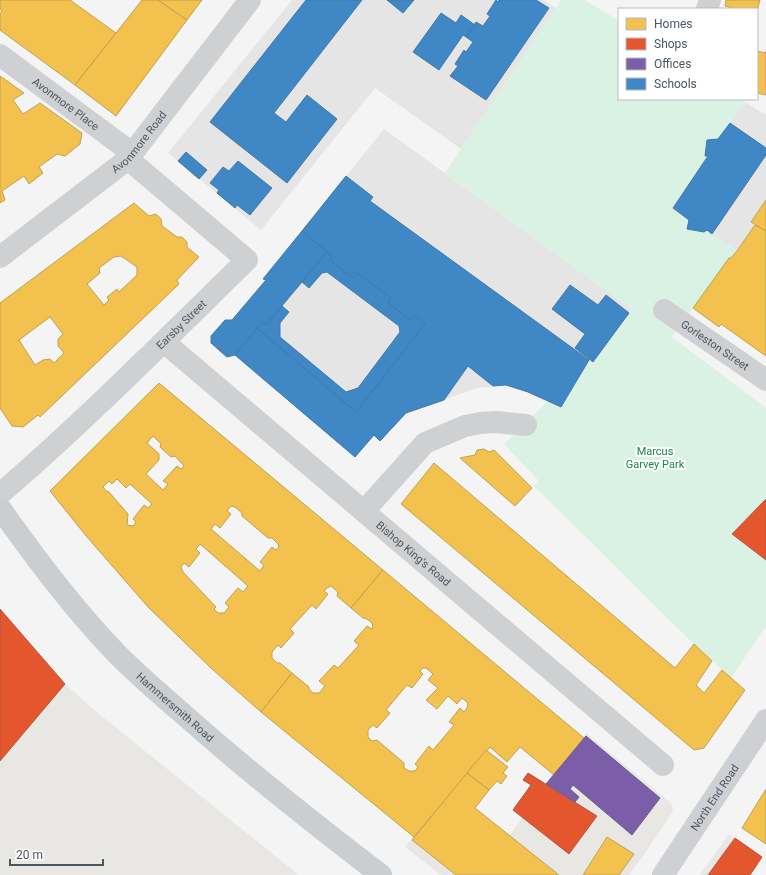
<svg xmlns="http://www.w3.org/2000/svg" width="766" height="875" font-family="Roboto,sans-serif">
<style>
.commercial{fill:#e8e7e3}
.education{fill:#e6e5e6}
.green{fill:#d9f2e3}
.homes{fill:#f2c14e;stroke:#c0a154;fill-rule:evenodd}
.shops{fill:#e4572e;stroke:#b6573d}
.offices{fill:#7b5ea7;stroke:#6c5c92}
.schools{fill:#3f88c5;stroke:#4279a7}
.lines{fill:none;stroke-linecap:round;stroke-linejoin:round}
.street{stroke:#ced0d2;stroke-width:22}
.secondary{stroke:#ced0d4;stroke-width:22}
.primary{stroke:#caced1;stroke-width:22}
.labels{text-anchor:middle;stroke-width:4;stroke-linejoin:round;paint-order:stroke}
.street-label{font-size:11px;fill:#4a5661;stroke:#fff}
.park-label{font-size:11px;fill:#17864f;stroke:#fff}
</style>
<rect width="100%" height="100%" fill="#f4f4f4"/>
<g class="commercial">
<polygon points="0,609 65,684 99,714 299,875 0,875"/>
<polygon points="586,733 670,802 673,808 672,813 643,856 629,875 441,875 405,847 453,791 510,835 546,783"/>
<polygon points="729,834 762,857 750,875 700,875"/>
</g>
<g class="education">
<polygon points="292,0 544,0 556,8 461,149 375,88 261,230 168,153"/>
<polygon points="745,102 766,115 766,200 751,222 755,225 737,251 707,230 704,232 687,229 673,208 705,156 707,140 718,139"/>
<polygon points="384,129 632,309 593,362 589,360 561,407 528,392 506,385 477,388 406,413 380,441 374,436 355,457 235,355 225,357 211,343 211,336 225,320 233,320 265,280 263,279"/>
</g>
<polygon class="green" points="561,0 585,0 619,21 619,99 740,99 745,102 718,139 707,140 705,155 708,156 673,208 689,220 687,229 704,232 707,230 737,251 731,258 729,258 672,337 766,408 766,499 732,534 766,560 766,626 731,678 694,644 534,486 539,481 504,444 549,400 561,407 589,360 594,362 632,309 445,173"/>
<g class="homes">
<polygon points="0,0 70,0 116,33 75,85 0,30 0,14 2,11 0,9"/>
<polygon points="142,0 158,0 187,20 116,116 75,85"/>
<polygon points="158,0 202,0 187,20"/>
<polygon points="726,0 760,0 757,11 757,9 736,9 725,6"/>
<polygon points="757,51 765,53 766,51 766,95 757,93"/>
<polygon points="0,76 24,93 13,100 23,114 40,103 82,133 80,144 65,156 57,154 39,167 43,173 29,184 24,176 2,191 5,200 0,203"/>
<polygon points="766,200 766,231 751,222"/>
<path d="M134 203 149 216 156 214 161 219 162 226 177 237H182L187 242V247L199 257 177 280 179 284 40 417 38 415 23 427 12 426 0 408V303ZM121 256 137 267V275L119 292 117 289 107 297 109 300 104 305 87 284 100 273 99 268 114 257ZM50 317 63 334 58 339V346L64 353 54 363 50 359 43 360 35 365 19 340Z"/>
<polygon points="755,225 766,231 766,356 721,324 719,327 693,308 729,258 731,258 737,251"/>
<path d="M159 383 383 570 351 608 337 596 338 592 331 586 327 588 324 591 328 594 316 609 312 605 290 629 294 633 281 648 278 645 272 652V658L277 663H280L292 673 261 712 212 669 148 607 87 537 50 491ZM153 436 161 444 160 447 171 457 175 456 184 466 181 469 177 466 163 481 168 484 163 490 146 474 159 460V454L147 443ZM117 479 126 488 130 484 152 504 148 508 144 505 133 519 136 522 133 526 127 525 128 514 108 491 107 492 103 487 109 481 112 484ZM231 506 235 507 242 513V516L268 538H272L278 544 279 547 276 550 272 547 260 562 264 565 260 571 211 529 215 524 220 528 231 514 227 511ZM200 544 248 586 243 592 238 588 225 603 229 607 224 613H218L214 609 216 607 183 572 181 567 184 563 189 567 200 553 196 549Z"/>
<polygon points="484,449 489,452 494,450 532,488 515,506 460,458 475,455 477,450"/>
<polygon points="434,463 675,668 694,644 712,661 696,685 704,693 722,670 745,690 704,748 694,750 401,504"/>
<path d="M383 570 584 738 554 775 520 747 507 762 490 747 414 837 261 712 292 673 309 687V689L313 693H319L325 686 319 681 334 665 338 668 359 645 354 641 367 626 372 629 373 628 372 623 367 619 363 618 351 608ZM423 668H426L433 674 428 680 438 688 426 700 437 709 448 696 457 704 462 698 468 703 467 708 464 712 460 708 449 722 454 725 433 750 429 746 415 764 418 767 415 771H409L404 768V763L377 740 372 741 368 737V730L373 725 377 728 390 713 386 710 407 685 412 688 423 674 420 671Z"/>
<polygon points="486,750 508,767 503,773 507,776 501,784 497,781 489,790 467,773"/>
<polygon points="467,773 489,790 475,808 559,875 456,875 412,840"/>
<polygon points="766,789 766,844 742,828"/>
<polygon points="607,837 634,854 619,875 583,875"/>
</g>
<g class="shops">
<polygon points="766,499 766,560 732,534"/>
<polygon points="0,609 65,684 0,761"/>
<polygon points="528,773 597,816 569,854 513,810 531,785 523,780"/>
<polygon points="735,838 762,857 750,875 708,875"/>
</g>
<polygon class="offices" points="586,736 660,798 632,835 573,785 570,789 579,797 575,802 546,784"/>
<g class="schools">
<polygon points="306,0 362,0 274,113 286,122 307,95 337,119 287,183 210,122"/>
<polygon points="387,0 414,0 403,13"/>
<polygon points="496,0 498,2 499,0 536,0 549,8 486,100 450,76 458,66 455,64 464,50 466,52 473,42 466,37 476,22 483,26 490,16 487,14"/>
<polygon points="441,13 456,23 461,15 475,25 466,37 463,35 439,70 413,52"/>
<polygon points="730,123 766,148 766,155 712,234 707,230 704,232 687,229 689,220 673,208 708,156 705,156 707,140 718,139"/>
<polygon points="186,152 207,170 199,179 178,161"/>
<polygon points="238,161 272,188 250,215 237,205 235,208 217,193 219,190 210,183 223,167 229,171"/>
<polygon points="346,176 373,197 370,201 589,360 561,407 528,392 506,385 493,386 468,366 444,400 406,413 380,441 374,435 355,457 235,355 257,328 356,412 425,324 414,315 410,320 387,302 391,298 357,273 353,278 329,260 332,257 302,231"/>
<polygon points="302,231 327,252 266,325 262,322 235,355 227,357 211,343 211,336 225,320 232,320 266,280 263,279"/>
<polygon points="327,252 332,257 329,260 353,278 357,273 391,298 387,302 410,320 414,315 425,324 356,412 257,328 262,322 266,325 282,306 289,312 280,323 280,337 346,392 358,388 400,332 399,326 327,272 322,273 309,288 302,282"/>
<polygon points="570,285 598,305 606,295 629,313 593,362 575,348 585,334 552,309"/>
</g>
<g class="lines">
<g class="street">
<polyline points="707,9 710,0"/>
<path id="s1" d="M0 55 132 153"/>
<path id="s2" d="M0 257 128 159 250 0"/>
<path id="s3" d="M664 310 766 380"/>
<path id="s4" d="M164 342 663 765"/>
<path id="s5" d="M0 494C86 420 166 339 247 260L128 159"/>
<polyline points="364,511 425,443 465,426 480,423 496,422 526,425"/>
</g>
<path class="secondary" id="s6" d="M663 875 766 720"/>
<path class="primary" id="s7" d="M0 508C37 560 75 611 119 656 139 676 161 695 182 713 246 770 313 823 381 875"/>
</g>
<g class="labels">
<g class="street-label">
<text dy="4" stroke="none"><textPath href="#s1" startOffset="82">Avonmore Place</textPath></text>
<text dy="4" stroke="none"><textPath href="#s2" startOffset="181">Avonmore Road</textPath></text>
<text dy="4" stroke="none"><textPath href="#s5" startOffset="248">Earsby Street</textPath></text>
<text dy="4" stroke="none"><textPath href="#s3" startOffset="62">Gorleston Street</textPath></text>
<text dy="4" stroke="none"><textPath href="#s4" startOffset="327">Bishop King's Road</textPath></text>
<text dy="4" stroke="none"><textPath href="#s7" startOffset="266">Hammersmith Road</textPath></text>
<text dy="4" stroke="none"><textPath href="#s6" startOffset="93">North End Road</textPath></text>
</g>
<g class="park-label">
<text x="655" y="455">Marcus<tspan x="655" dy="13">Garvey Park</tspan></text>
</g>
</g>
<rect x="618" y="8" width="140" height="92" fill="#ffffff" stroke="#b7bbc0"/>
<rect x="626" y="18" width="20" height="12" fill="#f2c14e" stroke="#b7bbc0"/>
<text x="654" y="28" font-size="12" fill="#4a5661">Homes</text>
<rect x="626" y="38" width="20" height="12" fill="#e4572e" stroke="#b7bbc0"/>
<text x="654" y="48" font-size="12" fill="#4a5661">Shops</text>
<rect x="626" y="58" width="20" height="12" fill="#7b5ea7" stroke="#b7bbc0"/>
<text x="654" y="68" font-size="12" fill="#4a5661">Offices</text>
<rect x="626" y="78" width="20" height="12" fill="#3f88c5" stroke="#b7bbc0"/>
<text x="654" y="88" font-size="12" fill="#4a5661">Schools</text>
<path d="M10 859v6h93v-6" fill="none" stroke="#4a5661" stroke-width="2"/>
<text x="16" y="859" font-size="12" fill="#4a5661" stroke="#ffffff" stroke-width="3" paint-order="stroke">20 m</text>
</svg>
